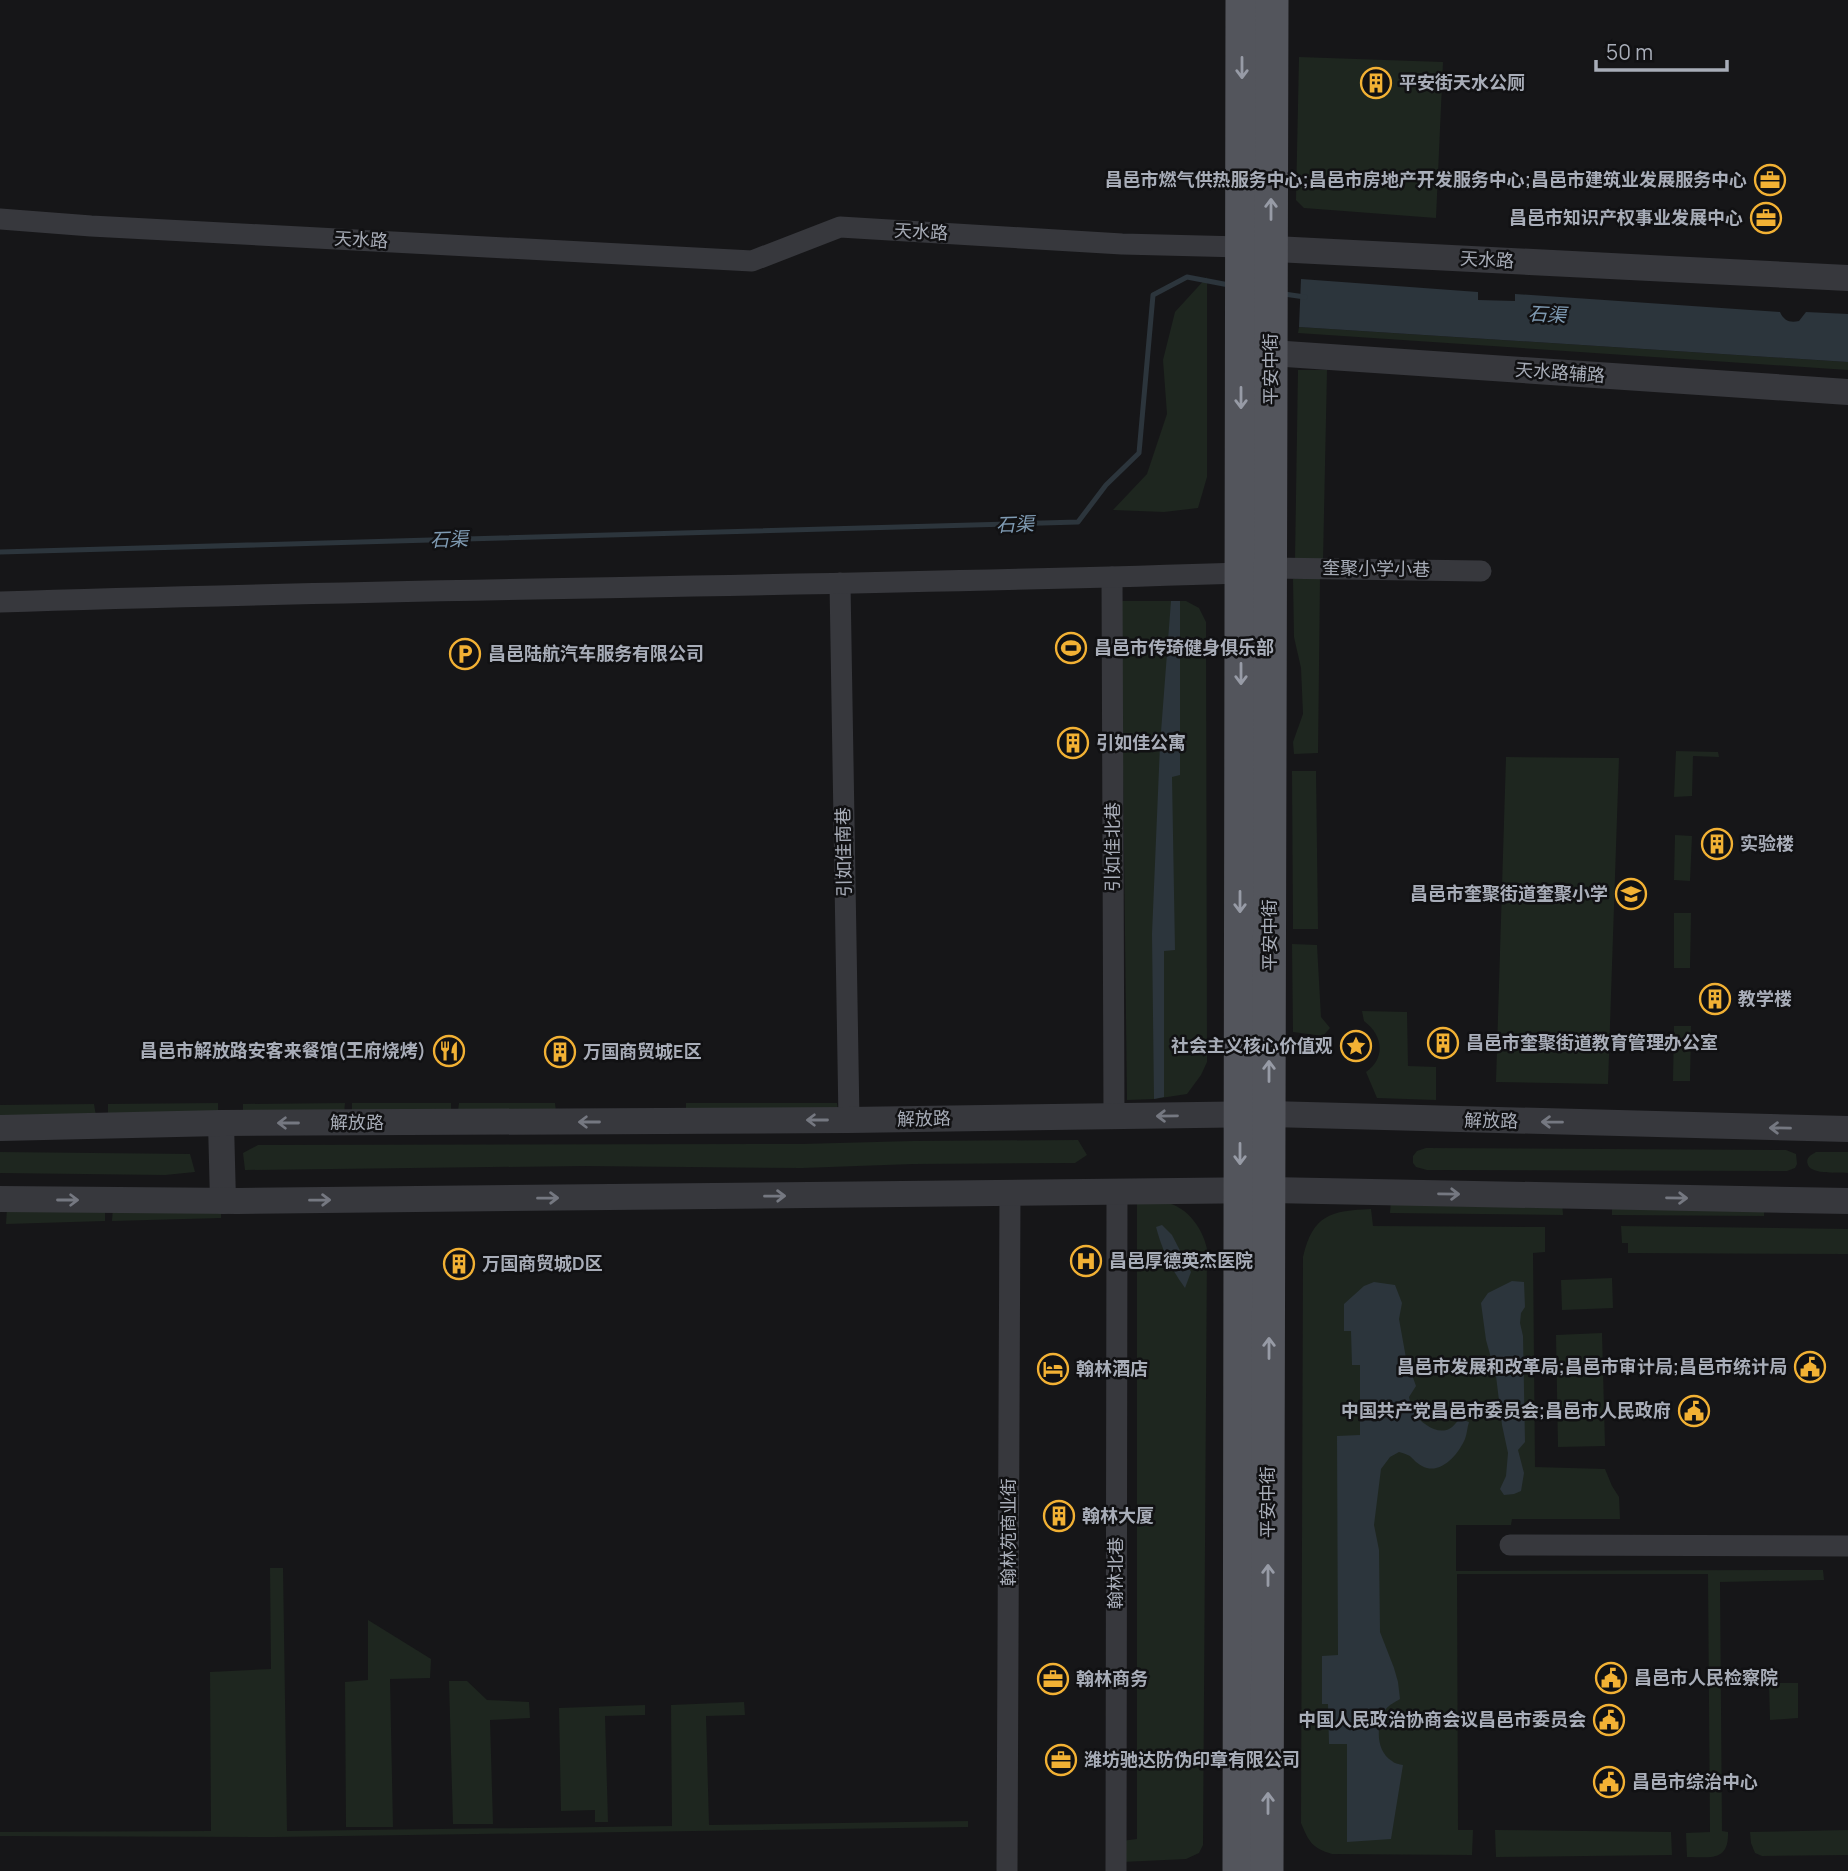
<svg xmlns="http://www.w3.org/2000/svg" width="1848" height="1871" font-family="Manrope,'Noto Sans SC',sans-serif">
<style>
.green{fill:#1e261f}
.water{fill:#2c353c}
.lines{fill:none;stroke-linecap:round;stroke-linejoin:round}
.stream{stroke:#2c353c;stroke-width:5}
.minor{stroke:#37383d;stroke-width:21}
.tertiary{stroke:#37383d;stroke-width:26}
.primary{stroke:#53555c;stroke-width:33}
.oneway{stroke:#979ba6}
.oneway2{stroke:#757881}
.labels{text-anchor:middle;stroke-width:5;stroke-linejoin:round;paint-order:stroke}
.poi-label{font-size:18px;font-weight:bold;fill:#a8adb8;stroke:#111113;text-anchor:start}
.street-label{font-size:18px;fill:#a8adb8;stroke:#111113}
.water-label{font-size:19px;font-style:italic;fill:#7f9bb3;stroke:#111113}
</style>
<rect width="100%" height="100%" fill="#161618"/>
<g class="green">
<polygon points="1299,57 1443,62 1436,218 1304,208 1296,200"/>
<polygon points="1207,277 1207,477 1198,508 1164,512 1113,510 1147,474 1167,414 1163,360 1175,312"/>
<polygon points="1299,327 1848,362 1848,370 1298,333"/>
<polygon points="1298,370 1327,370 1323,561 1295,560"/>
<polygon points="1320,578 1318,753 1294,754 1293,742 1303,714 1301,668 1294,637 1293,579"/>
<polygon points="1121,601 1186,601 1199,608 1206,622 1207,1062 1201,1075 1187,1094 1154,1099 1127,1100"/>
<polygon points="1676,751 1718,752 1719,757 1693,756 1692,796 1674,797"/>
<polygon points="1506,757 1619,758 1608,1084 1496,1082"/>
<polygon points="1292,771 1316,771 1318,929 1293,929"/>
<polygon points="1675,835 1692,836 1690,881 1674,880"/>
<polygon points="1674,913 1691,913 1690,968 1674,968"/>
<polygon points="1292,944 1317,945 1321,1017 1330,1028 1323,1036 1293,1032"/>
<path d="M1362 1011 1407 1012 1408 1066 1436 1067V1100L1377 1098 1366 1072C1386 1058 1383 1035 1364 1021Z"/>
<polygon points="1674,1026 1691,1026 1690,1081 1673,1081"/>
<polygon points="218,1103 218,1116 108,1118 108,1104"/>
<polygon points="345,1103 344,1114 243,1115 243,1104"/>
<polygon points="352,1103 451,1103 451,1112 352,1114"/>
<polygon points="459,1103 555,1103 556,1112 458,1111"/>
<polygon points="686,1103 837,1103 838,1111 686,1113"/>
<polygon points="94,1104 96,1116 0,1118 0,1105"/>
<polygon points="1078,1140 1087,1155 1075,1163 913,1164 802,1168 584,1166 245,1170 243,1153 258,1145 801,1144 913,1141"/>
<polygon points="1426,1148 1786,1150 1796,1154 1797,1164 1795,1168 1787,1171 1427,1170 1416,1167 1413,1163 1413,1156 1417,1151"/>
<polygon points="0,1152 190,1154 195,1172 165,1175 0,1173"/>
<path d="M1816 1152H1848V1173C1839 1172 1812 1175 1808 1165 1805 1158 1811 1155 1816 1152Z"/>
<polygon points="1391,1199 1562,1202 1563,1215 1390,1213"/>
<path d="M1137 1202C1146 1202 1157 1201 1165 1202 1188 1207 1203 1229 1207 1249L1203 1845 1199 1853 1186 1859 1122 1862 1121 1841 1137 1839Z"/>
<polygon points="1612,1203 1764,1211 1764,1216 1612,1215"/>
<polygon points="221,1206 221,1218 112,1221 113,1208"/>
<polygon points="105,1207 105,1221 6,1224 7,1208"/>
<path d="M1371 1209 1373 1226 1545 1227V1252L1533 1253 1535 1467 1605 1469 1612 1486 1619 1497 1620 1519H1512L1511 1525H1456V1571L1823 1570 1824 1580 1720 1582 1722 1831 1728 1832C1729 1862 1710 1857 1687 1857L1686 1833 1710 1832 1708 1574H1457L1458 1830H1473L1472 1855 1332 1854C1312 1848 1309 1842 1301 1823L1303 1257C1313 1214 1331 1211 1371 1209Z"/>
<polygon points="1621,1226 1848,1229 1848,1254 1628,1253 1628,1243 1622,1243"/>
<polygon points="1612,1278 1613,1308 1562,1310 1561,1280"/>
<polygon points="1602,1333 1605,1446 1558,1447 1556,1335"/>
<polygon points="270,1568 283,1568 287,1831 672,1826 671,1705 744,1702 745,1715 706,1716 709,1825 968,1821 968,1827 275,1837 0,1836 0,1832 211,1831 210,1672 271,1669"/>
<polygon points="368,1620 431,1659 430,1678 390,1679 393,1827 346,1827 345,1682 368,1680"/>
<polygon points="449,1681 467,1681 487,1700 529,1702 530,1718 490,1720 493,1824 453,1824"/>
<polygon points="1769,1683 1798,1683 1798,1718 1770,1720"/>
<polygon points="645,1705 645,1715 605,1716 608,1822 595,1822 595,1810 561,1811 559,1708"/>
<polygon points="1495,1830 1671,1832 1672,1855 1496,1857"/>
<polygon points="1848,1830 1848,1855 1762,1856 1755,1853 1751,1843 1750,1832"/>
</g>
<g class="water">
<path d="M1301 279 1478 292V300L1515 301V294L1780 312C1784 321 1790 323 1799 321L1806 312 1848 314V362L1299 327Z"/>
<polygon points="1171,601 1180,601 1180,775 1172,777 1175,950 1164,951 1164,1097 1154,1099 1152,934 1160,745"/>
<path d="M1162 1225 1172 1235 1191 1272 1185 1288C1171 1269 1162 1250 1156 1227Z"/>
<polygon points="1512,1281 1524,1282 1525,1307 1521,1313 1520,1323 1523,1336 1525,1442 1518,1450 1524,1473 1521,1491 1514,1494 1504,1495 1500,1489 1506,1476 1508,1453 1502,1425 1496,1376 1486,1340 1481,1303 1488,1293"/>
<path d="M1374 1282 1395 1285 1402 1303 1399 1319 1406 1358 1416 1386 1409 1397C1410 1402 1412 1409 1414 1413 1421 1423 1437 1435 1449 1429 1454 1427 1455 1422 1461 1419L1469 1422C1467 1428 1467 1434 1465 1439 1458 1455 1440 1476 1422 1466 1410 1459 1415 1456 1399 1452L1390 1457 1381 1469 1374 1525 1379 1550 1380 1632 1394 1668 1398 1682 1400 1699C1395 1702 1389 1705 1386 1709 1376 1724 1375 1751 1392 1761 1395 1764 1399 1764 1403 1765L1391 1839 1347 1842V1744H1329L1328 1704H1322V1656L1338 1655 1337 1436 1360 1435V1365H1352L1351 1331H1344V1304L1364 1286Z"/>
</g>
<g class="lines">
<g class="stream">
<polyline points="1284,294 1305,297"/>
<polyline points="0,552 1078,522 1106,485 1139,453 1153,295 1187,277 1229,285"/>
</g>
<g class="minor">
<polyline points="0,219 91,226 752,261 840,227 1122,244 1242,247"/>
<polyline points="1271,568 1481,571"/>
<polyline points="1112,577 1114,1116"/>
<polyline points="840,583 849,1120"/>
<path d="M0 602C414 588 827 587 1241 573"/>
<polyline points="1510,1545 1848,1546"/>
<polyline points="1007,1871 1010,1193"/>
<polyline points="1116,1871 1117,1191"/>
</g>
<g class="tertiary">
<polyline points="1254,248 1848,278"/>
<polyline points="1271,353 1848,392"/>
<polyline points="221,1123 223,1201"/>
<polyline points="0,1128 221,1123 849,1120 1269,1114 1848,1129"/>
<polyline points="0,1199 238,1201 1269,1190 1848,1201"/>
</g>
<g class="primary">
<polyline points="1239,1871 1242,0"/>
<polyline points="1267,1871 1272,0"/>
</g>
</g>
<defs><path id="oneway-shaft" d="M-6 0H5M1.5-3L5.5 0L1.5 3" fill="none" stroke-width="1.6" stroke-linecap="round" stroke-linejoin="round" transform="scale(1.75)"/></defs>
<g class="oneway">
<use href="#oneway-shaft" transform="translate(1242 68) rotate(90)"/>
<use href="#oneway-shaft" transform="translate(1271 209) rotate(-90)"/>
<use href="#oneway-shaft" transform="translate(1241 398) rotate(90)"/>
<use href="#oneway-shaft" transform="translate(1241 674) rotate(90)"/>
<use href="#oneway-shaft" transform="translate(1240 902) rotate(90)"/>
<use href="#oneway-shaft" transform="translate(1269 1071) rotate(-90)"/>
<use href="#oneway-shaft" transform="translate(1240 1154) rotate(90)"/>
<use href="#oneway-shaft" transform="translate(1269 1348) rotate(-90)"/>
<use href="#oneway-shaft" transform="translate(1268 1575) rotate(-90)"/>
<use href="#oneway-shaft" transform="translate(1268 1803) rotate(-90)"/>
</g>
<g class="oneway2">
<use href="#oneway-shaft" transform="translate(1167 1116) rotate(179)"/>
<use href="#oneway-shaft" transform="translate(817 1120) rotate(180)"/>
<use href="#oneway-shaft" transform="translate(589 1122) rotate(180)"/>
<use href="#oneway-shaft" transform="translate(1552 1122) rotate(-179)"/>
<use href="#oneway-shaft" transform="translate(288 1123) rotate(180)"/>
<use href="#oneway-shaft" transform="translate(1780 1128) rotate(-179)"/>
<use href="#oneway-shaft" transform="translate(1449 1194) rotate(1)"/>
<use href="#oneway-shaft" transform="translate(775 1196) rotate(-1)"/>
<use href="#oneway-shaft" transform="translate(548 1198) rotate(-1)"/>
<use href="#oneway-shaft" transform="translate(1677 1198) rotate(1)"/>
<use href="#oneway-shaft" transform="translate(68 1200)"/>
<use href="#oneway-shaft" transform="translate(320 1200) rotate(-1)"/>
</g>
<defs>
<g id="building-ring" transform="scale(1.575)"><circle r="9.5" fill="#111113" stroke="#f2b134" stroke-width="1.5"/><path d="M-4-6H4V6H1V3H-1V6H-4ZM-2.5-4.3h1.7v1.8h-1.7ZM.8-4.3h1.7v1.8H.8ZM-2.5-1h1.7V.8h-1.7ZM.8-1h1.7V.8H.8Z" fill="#f2b134"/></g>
<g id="office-ring" transform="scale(1.575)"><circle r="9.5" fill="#111113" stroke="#f2b134" stroke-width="1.5"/><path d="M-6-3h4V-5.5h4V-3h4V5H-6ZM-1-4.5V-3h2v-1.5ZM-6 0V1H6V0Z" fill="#f2b134"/></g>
<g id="stadium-ring" transform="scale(1.575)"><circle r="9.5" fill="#111113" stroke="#f2b134" stroke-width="1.5"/><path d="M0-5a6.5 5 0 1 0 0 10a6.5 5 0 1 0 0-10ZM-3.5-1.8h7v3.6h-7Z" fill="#f2b134"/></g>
<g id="parking-ring" transform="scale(1.575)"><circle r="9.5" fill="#111113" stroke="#f2b134" stroke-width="1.5"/><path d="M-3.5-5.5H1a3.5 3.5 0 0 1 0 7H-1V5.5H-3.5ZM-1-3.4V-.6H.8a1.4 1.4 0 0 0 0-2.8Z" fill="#f2b134"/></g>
<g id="school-ring" transform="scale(1.575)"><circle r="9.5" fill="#111113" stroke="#f2b134" stroke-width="1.5"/><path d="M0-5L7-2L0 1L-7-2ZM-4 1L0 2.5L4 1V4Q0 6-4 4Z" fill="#f2b134"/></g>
<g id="sight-ring" transform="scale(1.575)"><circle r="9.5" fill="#111113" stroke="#f2b134" stroke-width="1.5"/><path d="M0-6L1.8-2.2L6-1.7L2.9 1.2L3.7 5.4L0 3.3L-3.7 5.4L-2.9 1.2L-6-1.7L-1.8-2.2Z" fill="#f2b134"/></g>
<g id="restaurant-ring" transform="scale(1.575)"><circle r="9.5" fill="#111113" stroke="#f2b134" stroke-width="1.5"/><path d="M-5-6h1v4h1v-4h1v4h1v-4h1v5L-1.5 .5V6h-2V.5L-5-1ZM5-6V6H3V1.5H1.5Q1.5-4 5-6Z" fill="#f2b134"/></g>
<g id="hospital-ring" transform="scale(1.575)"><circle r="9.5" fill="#111113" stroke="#f2b134" stroke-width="1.5"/><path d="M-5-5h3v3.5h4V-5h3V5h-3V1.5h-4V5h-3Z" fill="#f2b134"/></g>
<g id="civic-ring" transform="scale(1.575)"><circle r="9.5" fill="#111113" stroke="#f2b134" stroke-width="1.5"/><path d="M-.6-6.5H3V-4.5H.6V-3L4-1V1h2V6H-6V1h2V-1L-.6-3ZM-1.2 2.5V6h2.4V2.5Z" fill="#f2b134"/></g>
<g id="hotel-ring" transform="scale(1.575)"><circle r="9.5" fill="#111113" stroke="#f2b134" stroke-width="1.5"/><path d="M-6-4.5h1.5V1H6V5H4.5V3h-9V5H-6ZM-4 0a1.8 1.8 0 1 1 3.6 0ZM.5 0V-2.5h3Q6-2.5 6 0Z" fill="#f2b134"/></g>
</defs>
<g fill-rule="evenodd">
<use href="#building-ring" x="1376" y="83"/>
<use href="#office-ring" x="1770" y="180"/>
<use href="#office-ring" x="1766" y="218"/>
<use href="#stadium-ring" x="1071" y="648"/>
<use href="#parking-ring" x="465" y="654"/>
<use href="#building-ring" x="1073" y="743"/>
<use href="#building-ring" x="1717" y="844"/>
<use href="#school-ring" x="1631" y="894"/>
<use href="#building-ring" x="1715" y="999"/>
<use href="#building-ring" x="1443" y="1043"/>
<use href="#sight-ring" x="1356" y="1046"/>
<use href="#restaurant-ring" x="449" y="1051"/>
<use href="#building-ring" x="560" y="1052"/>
<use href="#hospital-ring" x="1086" y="1261"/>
<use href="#building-ring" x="459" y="1264"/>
<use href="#civic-ring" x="1810" y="1367"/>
<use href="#hotel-ring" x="1053" y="1369"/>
<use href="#civic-ring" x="1694" y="1411"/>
<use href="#building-ring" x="1059" y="1516"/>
<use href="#civic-ring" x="1611" y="1678"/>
<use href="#office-ring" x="1053" y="1679"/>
<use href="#civic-ring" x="1609" y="1720"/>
<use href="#office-ring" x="1061" y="1760"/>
<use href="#civic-ring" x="1609" y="1782"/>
</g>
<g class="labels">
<g class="poi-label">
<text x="1399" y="89">平安街天水公厕</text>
<text x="1747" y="186" text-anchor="end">昌邑市燃气供热服务中心;昌邑市房地产开发服务中心;昌邑市建筑业发展服务中心</text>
<text x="1743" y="224" text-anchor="end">昌邑市知识产权事业发展中心</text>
<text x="1094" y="654">昌邑市传琦健身俱乐部</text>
<text x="488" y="660">昌邑陆航汽车服务有限公司</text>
<text x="1096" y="749">引如佳公寓</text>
<text x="1740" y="850">实验楼</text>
<text x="1608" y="900" text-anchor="end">昌邑市奎聚街道奎聚小学</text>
<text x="1738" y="1005">教学楼</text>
<text x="1466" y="1049">昌邑市奎聚街道教育管理办公室</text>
<text x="1333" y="1052" text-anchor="end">社会主义核心价值观</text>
<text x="426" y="1057" text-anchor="end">昌邑市解放路安客来餐馆(王府烧烤)</text>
<text x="583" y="1058">万国商贸城E区</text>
<text x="1109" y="1267">昌邑厚德英杰医院</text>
<text x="482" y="1270">万国商贸城D区</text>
<text x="1787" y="1373" text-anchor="end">昌邑市发展和改革局;昌邑市审计局;昌邑市统计局</text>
<text x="1076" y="1375">翰林酒店</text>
<text x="1671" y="1417" text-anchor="end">中国共产党昌邑市委员会;昌邑市人民政府</text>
<text x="1082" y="1522">翰林大厦</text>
<text x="1634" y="1684">昌邑市人民检察院</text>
<text x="1076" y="1685">翰林商务</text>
<text x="1586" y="1726" text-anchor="end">中国人民政治协商会议昌邑市委员会</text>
<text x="1084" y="1766">潍坊驰达防伪印章有限公司</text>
<text x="1632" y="1788">昌邑市综治中心</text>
</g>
<g class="street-label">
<text transform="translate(921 232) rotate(3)" y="6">天水路</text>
<text transform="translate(361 240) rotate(3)" y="6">天水路</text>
<text transform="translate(1487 260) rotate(3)" y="6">天水路</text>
<text transform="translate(1271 369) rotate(-90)" y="6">平安中街</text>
<text transform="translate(1560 373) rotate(4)" y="6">天水路辅路</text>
<text transform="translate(1376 569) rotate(1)" y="6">奎聚小学小巷</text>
<text transform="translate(1113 847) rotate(-90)" y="6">引如佳北巷</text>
<text transform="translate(844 852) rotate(-91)" y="6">引如佳南巷</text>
<text transform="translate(1270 935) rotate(-90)" y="6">平安中街</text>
<text transform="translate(924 1119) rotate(-1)" y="6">解放路</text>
<text transform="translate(1491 1121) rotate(1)" y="6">解放路</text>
<text x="357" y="1129">解放路</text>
<text transform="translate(1268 1502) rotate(-90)" y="6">平安中街</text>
<text transform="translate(1009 1532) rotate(-90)" y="6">翰林苑商业街</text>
<text transform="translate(1116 1573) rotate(-90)" y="6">翰林北巷</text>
</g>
<g class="water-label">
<text transform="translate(1547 314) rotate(3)" y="7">石渠</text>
<text transform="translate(1015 524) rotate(-2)" y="7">石渠</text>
<text transform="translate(449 539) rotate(-2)" y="7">石渠</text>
</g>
</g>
<path d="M1596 60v10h131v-10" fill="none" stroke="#a8adb8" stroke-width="3.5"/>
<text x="1606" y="60" font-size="21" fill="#a8adb8" stroke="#111113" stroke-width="5" paint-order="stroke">50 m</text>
</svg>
